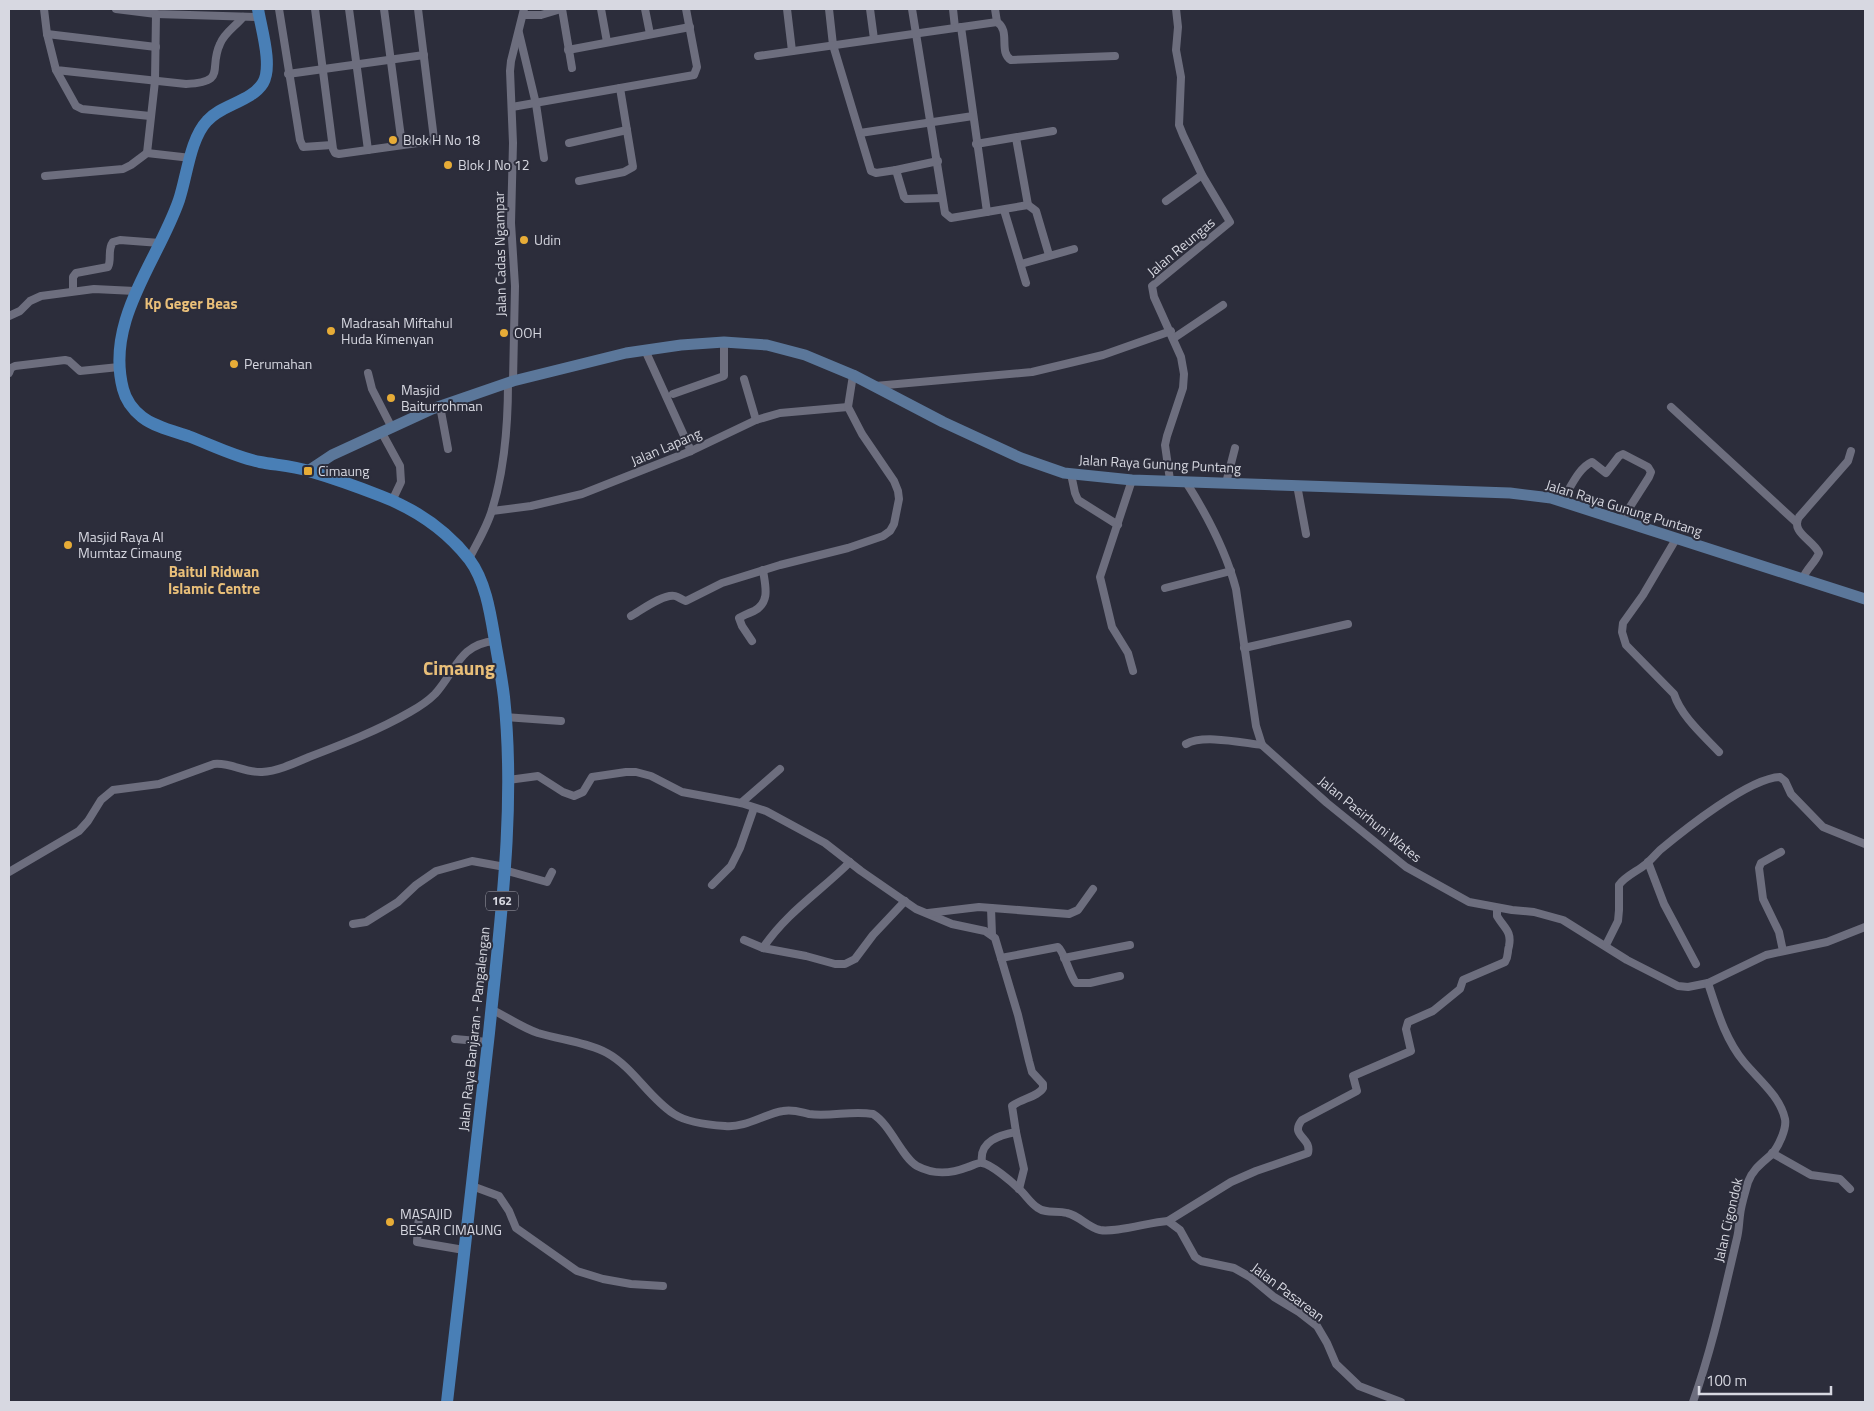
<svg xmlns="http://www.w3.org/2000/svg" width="1874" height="1411" font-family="'Titillium Web',sans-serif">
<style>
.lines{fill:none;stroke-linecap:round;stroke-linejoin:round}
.street{stroke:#6d6e7e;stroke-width:8}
.secondary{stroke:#5b779a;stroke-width:11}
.primary{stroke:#497fb6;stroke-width:12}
.poi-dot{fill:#e7ac37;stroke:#2c2d3b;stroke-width:2}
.labels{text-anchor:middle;stroke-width:4;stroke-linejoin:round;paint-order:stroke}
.shield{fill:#2c2d3b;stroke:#a4a5af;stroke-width:1}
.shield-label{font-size:12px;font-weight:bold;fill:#d7d8e1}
.poi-label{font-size:14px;fill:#d7d8e1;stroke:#2c2d3b;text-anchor:start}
.street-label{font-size:14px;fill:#d7d8e1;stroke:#2c2d3b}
.neighbourhood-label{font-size:15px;font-weight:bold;fill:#e9bf79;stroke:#2c2d3b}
.district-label{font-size:19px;font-weight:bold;fill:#e9bf79;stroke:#2c2d3b}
</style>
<rect width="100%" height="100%" fill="#2c2d3b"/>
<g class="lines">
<g class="street">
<path d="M44 9 47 34 56 70 186 84C228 82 208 69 220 44 224 33 236 26 243 17"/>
<polyline points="116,9 156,14 260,17"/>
<polyline points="279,9 300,140 303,147 332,145"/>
<polyline points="315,9 333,149 335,153 339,154 432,141 434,139 418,9"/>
<polyline points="349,9 368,150"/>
<polyline points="384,9 402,145"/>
<polyline points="562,9 572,68"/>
<polyline points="601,9 607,42"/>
<polyline points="645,9 650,34"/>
<polyline points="787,9 792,51"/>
<polyline points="829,9 833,45 871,171 876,173 896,170 904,197 906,199 942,198"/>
<polyline points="870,9 874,39"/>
<polyline points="912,9 945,213 951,218 1028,205 1016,138"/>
<polyline points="953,9 955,28"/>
<path d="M995 9 997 22C1011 31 998 52 1011 60L1115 56"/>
<polyline points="524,15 541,15 561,9"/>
<polyline points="961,27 987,212"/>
<polyline points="519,33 536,104 544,158"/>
<polyline points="47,34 156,47"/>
<polyline points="568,50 690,27"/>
<polyline points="758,56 997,22"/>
<polyline points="56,70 76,106 82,109 150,116"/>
<polyline points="288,74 424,55"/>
<polyline points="512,107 694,75 697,67 686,9"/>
<polyline points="860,133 973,116"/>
<polyline points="569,143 627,130"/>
<polyline points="976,144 1053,131"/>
<polyline points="147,153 155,81 156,14"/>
<polyline points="896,170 938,161"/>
<polyline points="45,176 123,169 131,165 147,153 191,158"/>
<polyline points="579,181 624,172 633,167 620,88"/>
<polyline points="1166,201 1202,175"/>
<polyline points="1028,205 1036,211 1049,255"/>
<polyline points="1004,210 1026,283"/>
<polyline points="1021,264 1074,249"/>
<path d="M73 291V277L76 273 108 267C112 259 107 250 113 242L120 240 160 243"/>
<polyline points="9,316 20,311 30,301 41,296 94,289 135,291"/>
<polyline points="1174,338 1223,305"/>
<polyline points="645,350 691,451"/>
<polyline points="9,373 11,368 15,366 65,360 69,361 80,371 119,367"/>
<polyline points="368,373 372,389 392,428"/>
<polyline points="744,379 756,420"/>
<polyline points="513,381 515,286 511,223 513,143 510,71 511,61 524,9"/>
<polyline points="875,386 1032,372 1103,355 1171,331"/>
<polyline points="673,394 724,376 724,342"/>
<polyline points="440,406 448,449"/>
<polyline points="1671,407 1796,522"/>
<polyline points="382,433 400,466 401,482 392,501"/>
<polyline points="1071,474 1075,493 1078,500 1118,525"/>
<polyline points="1132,480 1100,577 1112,627 1128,653 1133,671"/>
<polyline points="1170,480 1165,445 1167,436 1183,388 1184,374 1181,357 1154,297 1152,286 1230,222 1202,175 1183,135 1179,125 1181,77 1176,50 1178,27 1176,9"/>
<path d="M1186 482C1207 515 1226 551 1236 589L1256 726 1262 745 1327 803 1406 867 1469 902 1512 910 1534 912 1563 920 1627 960 1678 986 1688 987 1708 983 1766 955 1827 942 1865 927"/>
<polyline points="1226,483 1235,448"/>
<polyline points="1297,485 1306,534"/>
<path d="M1562 501C1570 489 1578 468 1592 462L1606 473 1619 456 1623 454 1648 467 1651 472 1649 477 1621 521"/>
<polyline points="492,511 531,506 582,494 691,451 756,420 780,413 848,407"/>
<path d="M1676 539 1643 595 1623 623 1622 632 1626 645 1674 694C1681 716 1703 735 1719 752"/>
<path d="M469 559C477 543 487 527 492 510 505 468 508 426 508 383"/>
<path d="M1802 580C1806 569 1815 563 1819 553 1813 540 1790 532 1799 517L1848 461 1851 451"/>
<polyline points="1165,588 1231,571"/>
<path d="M631 616C640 611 664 593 675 596 679 597 682 600 686 601L722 583 780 565 848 548 883 536 890 531 894 524 899 499 898 491 894 481 862 434 848 407 853 375"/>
<path d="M752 641 742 626 739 618C744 615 749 613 754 611 771 602 765 585 763 570"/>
<polyline points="1244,648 1348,624"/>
<polyline points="506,717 561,721"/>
<path d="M1186 744C1203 734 1243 743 1262 745"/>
<path d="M508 780 538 776 563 792 574 796 583 792 592 777 626 772H636L651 776 682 792 741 803 766 811 825 843 861 871 916 909 952 924 985 931 995 938 1018 1015 1029 1061 1032 1072 1043 1084V1088C1039 1096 1021 1099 1012 1106L1016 1132C1000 1135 979 1141 982 1162"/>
<polyline points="741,803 780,769"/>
<polyline points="1781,852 1761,863 1759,868 1763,899 1779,932 1783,951"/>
<polyline points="1648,862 1664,904 1696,964"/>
<polyline points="504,870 547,882 552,872"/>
<path d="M9 872 79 831 88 821 101 800 113 790 159 784 214 764C230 762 245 773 262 772 278 771 295 763 309 757 343 744 379 730 410 712 419 707 428 701 435 694 456 671 459 644 495 641"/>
<polyline points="712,885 731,866 740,848 754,808"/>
<polyline points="991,908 992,935"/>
<polyline points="928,913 979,907 1069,914 1078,910 1093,889"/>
<polyline points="353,924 366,922 398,902 416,885 436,871 472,861 505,867"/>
<polyline points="744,940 763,948 806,956 835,964 845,964 855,959 873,935 905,901"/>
<path d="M1606 945 1618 921 1619 910V885C1625 876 1638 871 1646 864 1651 860 1655 855 1660 850 1684 830 1749 778 1780 777L1785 781 1791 794 1823 827 1865 844"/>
<path d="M763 948C786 913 821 891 850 862"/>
<path d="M1001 958 1058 947C1064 951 1069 974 1076 983H1090L1120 976"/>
<polyline points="1064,958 1130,945"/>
<path d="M491 1009C507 1017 521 1027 538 1033 561 1040 586 1042 607 1053 634 1068 648 1097 674 1114 688 1123 709 1125 725 1126 746 1128 764 1114 783 1111 793 1109 800 1112 809 1114 831 1117 852 1110 873 1114 891 1125 902 1158 917 1166 934 1175 950 1174 968 1167 972 1166 978 1162 982 1163 991 1164 1012 1182 1019 1189 1026 1195 1030 1203 1038 1208 1046 1214 1057 1210 1067 1213 1080 1216 1087 1227 1100 1230 1115 1233 1150 1222 1168 1221L1180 1230 1195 1257 1201 1261 1234 1268 1250 1277 1274 1297 1299 1312 1317 1326 1327 1343 1336 1364 1359 1386 1401 1402"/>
<polyline points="455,1039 488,1042"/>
<polyline points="1016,1132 1024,1169 1019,1189"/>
<polyline points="1772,1153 1811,1175 1840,1179 1850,1189"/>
<polyline points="472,1186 499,1196 509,1211 516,1228 577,1271 603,1279 631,1284 663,1286"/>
<polyline points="419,1215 417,1242 464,1250"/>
<path d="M1168 1221 1231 1182 1256 1171 1308 1153C1312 1137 1289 1136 1302 1120L1357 1091 1353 1076 1411 1051 1406 1029 1408 1022 1433 1011 1460 989 1463 980 1505 962C1509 956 1507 952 1509 946 1512 931 1504 928 1497 916V908"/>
<path d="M1693 1402C1712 1349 1724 1293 1737 1238 1739 1230 1739 1223 1740 1215 1741 1205 1745 1193 1748 1182 1753 1169 1762 1163 1772 1154 1778 1147 1787 1129 1785 1119 1780 1096 1758 1079 1744 1062 1725 1039 1717 1010 1708 983"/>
</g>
<polyline class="secondary" points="308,471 332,455 432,409 513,381 626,353 681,345 724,342 767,345 805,355 853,375 943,422 1021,458 1064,473 1132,480 1510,493 1551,498 1865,599"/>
<path class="primary" d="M258 9C261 28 273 66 263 83 251 102 222 104 207 121 190 139 187 176 179 200 158 261 105 320 123 389 126 401 132 409 142 417 155 427 173 431 188 436 212 445 235 457 260 462 276 465 293 466 309 471 333 478 358 487 381 496 415 509 446 530 469 559 487 583 491 618 496 647 499 664 502 680 504 697 516 808 500 923 489 1033 476 1156 461 1279 447 1402"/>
</g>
<g class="poi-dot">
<circle cx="393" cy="140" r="5"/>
<circle cx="448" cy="165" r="5"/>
<circle cx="524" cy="240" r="5"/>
<circle cx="331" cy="331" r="5"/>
<circle cx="504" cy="333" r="5"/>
<circle cx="234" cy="364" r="5"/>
<circle cx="391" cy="398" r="5"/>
<rect x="303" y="466" width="10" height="10" rx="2.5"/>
<circle cx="68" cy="545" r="5"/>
<circle cx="390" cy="1222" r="5"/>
</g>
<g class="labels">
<rect class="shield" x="486" y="891.5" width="32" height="19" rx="4"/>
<g class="shield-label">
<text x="502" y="905">162</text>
</g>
<g class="poi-label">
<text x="403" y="145">Blok H No 18</text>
<text x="458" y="170">Blok J No 12</text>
<text x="534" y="245">Udin</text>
<text x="341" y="328">Madrasah Miftahul<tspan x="341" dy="16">Huda Kimenyan</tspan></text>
<text x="514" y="338">OOH</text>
<text x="244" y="369">Perumahan</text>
<text x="401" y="395">Masjid<tspan x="401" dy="16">Baiturrohman</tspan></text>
<text x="318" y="476">Cimaung</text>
<text x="78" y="542">Masjid Raya Al<tspan x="78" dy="16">Mumtaz Cimaung</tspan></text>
<text x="400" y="1219">MASAJID<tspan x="400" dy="16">BESAR CIMAUNG</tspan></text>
</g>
<g class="street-label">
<text transform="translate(1181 247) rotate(-40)" y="5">Jalan Reungas</text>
<text transform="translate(500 254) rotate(-91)" y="5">Jalan Cadas Ngampar</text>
<text transform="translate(666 447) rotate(-23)" y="5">Jalan Lapang</text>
<text transform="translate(1160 464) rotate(3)" y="5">Jalan Raya Gunung Puntang</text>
<text transform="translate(1624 508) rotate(17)" y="5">Jalan Raya Gunung Puntang</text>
<text transform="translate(1370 819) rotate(39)" y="5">Jalan Pasirhuni Wates</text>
<text transform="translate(474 1029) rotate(-84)" y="5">Jalan Raya Banjaran - Pangalengan</text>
<text transform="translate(1728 1220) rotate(-77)" y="5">Jalan Cigondok</text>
<text transform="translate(1288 1292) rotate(37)" y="5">Jalan Pasarean</text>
</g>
<g class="neighbourhood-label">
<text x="191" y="309">Kp Geger Beas</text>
<text x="214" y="577">Baitul Ridwan<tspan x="214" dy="17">Islamic Centre</tspan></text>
</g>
<g class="district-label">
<text x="459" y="675">Cimaung</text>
</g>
</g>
<rect width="1874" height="1411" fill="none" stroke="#d7d8e1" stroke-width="20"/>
<path d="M1699 1386v8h132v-8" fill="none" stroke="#d7d8e1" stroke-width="2.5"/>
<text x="1706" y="1386" font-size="15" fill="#d7d8e1" stroke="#2c2d3b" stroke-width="4" paint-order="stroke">100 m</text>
</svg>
